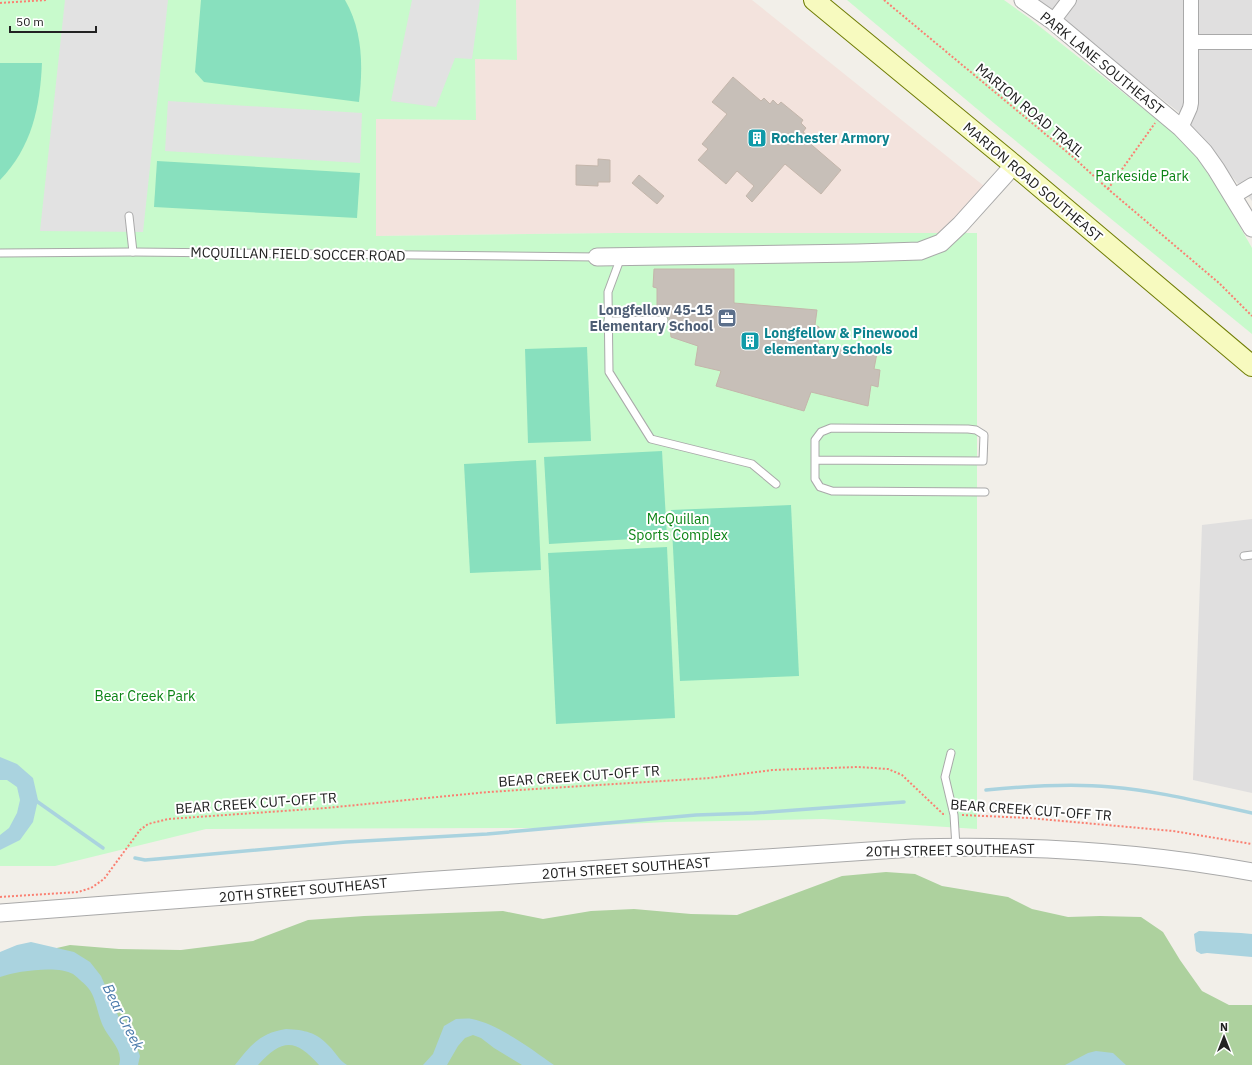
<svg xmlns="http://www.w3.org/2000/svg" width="1252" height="1065" font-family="'IBM Plex Sans',sans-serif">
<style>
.residential{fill:#e0dfdf}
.military{fill:#f3e3dd}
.forest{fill:#add19e}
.park{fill:#c8facc}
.pitch{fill:#88e0be}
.parking{fill:#e2e2e2}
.water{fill:#aad3df}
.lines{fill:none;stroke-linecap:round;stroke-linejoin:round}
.stream{stroke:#aad3df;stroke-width:3.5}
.building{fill:#c7bfb8;stroke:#c4b6ab}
.service-casing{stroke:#a9a9a9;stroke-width:9}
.minor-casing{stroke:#a9a9a9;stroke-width:16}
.tertiary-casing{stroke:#a9a9a9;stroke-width:19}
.secondary-casing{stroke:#707d05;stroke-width:22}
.path{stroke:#fa8072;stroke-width:2;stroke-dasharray:2 2;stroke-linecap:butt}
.service{stroke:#fff;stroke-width:7}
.minor{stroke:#fff;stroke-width:14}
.tertiary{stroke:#fff;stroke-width:17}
.secondary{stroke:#f7fabf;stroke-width:20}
.labels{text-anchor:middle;stroke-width:4;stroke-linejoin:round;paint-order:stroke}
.street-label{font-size:14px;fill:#222;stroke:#fff}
.culture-label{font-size:14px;font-weight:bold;fill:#0d838f;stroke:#fff;text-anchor:start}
.park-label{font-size:14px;fill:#0c8416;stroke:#fff}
.service-label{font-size:14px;font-weight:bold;fill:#4e5e75;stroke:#fff;text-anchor:end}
.water-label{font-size:15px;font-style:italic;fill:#4a7aab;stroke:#fff}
</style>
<rect width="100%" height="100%" fill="#f2efe9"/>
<g class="residential">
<polygon points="1037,0 1252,0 1252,201 1181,114"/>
<polygon points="1252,519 1252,793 1193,780 1202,525"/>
</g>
<polygon class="military" points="516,0 752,0 984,186 944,233 615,233 376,236 376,119 476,120 475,59 517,60"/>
<polygon class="forest" points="886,872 915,874 942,886 1008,897 1032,909 1068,917 1100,916 1141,917 1163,932 1180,960 1202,991 1229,1005 1252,1005 1252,1065 0,1065 0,972 17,957 70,945 119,949 181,950 253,941 308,920 364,916 503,911 543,919 591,911 634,909 691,914 737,915 842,876"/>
<g class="park">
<polygon points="0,0 516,0 517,60 475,59 476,120 376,119 376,236 615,233 977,233 977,829 823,819 667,822 544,828 206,829 55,866 0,866"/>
<polygon points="847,0 1004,0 1029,18 1179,137 1196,156 1222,195 1252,248 1252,334 995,124"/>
</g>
<g class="pitch">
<path d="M201 0H345C363 31 363 67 359 102L204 82 195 72Z"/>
<path d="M0 63H42C40 107 32 147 0 180Z"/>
<polygon points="157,161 360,173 357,218 154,207"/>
<polygon points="587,347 591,441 528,443 525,349"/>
<polygon points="662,451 667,537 549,544 544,457"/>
<polygon points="536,460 541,570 470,573 464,464"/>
<polygon points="791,505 799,676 680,681 671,510"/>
<polygon points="667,547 675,718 556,724 548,553"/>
</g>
<g class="parking">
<polygon points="65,0 168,0 143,232 40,231"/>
<polygon points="412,0 480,0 472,59 455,58 436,107 391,101"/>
<polygon points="168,101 362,113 360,163 165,151"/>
</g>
<g class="water">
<polygon points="0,757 17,764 33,778 38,800 33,822 20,840 0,850 0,835 9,828 17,813 20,800 17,787 7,780 0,780"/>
<polygon points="1199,931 1241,933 1252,934 1252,957 1207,953 1201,954 1196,951 1194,934"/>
<path d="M31 942 74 952 90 962 101 976 123 1027 135 1042 140 1056 138 1065H119C124 1050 109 1039 103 1026 98 1016 96 998 89 989 85 984 78 978 73 974 58 965 16 971 0 977V952L17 945Z"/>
<path d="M456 1019C461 1019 467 1018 472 1019 498 1024 533 1050 554 1065H522L494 1048 481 1038 473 1035 465 1038 458 1046 447 1065H423L433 1054 444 1026Z"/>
<path d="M286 1029C305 1030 316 1032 329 1046 336 1053 339 1060 347 1065H319C295 1038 282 1039 258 1065H235C251 1045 260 1033 286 1029Z"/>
<polygon points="1096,1051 1113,1053 1126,1065 1065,1065 1088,1053"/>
</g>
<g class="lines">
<g class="stream">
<path d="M986 790C1027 786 1069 783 1111 787 1159 791 1205 803 1252 813"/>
<polyline points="35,800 103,848"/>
<polyline points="135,858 145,860 157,859 346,842 487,834 696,815 754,813 904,802"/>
</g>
</g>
<g class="building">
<polygon points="733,77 761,101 764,98 770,104 773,100 778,105 781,102 803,120 801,123 806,128 803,132 809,136 806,140 841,170 821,194 785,164 752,202 746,196 754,186 737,171 726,184 698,160 708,149 702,144 727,114 712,102"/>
<polygon points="598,159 610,160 610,182 598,182 598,186 576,185 576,165 598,166"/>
<polygon points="639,175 664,196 657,204 632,183"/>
<polygon points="654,269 734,269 734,303 817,310 815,325 819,327 818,344 877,353 874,369 880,370 878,387 871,385 868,406 811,392 804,411 716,386 721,371 695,365 698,346 671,337 668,310 657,309 657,288 653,287"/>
</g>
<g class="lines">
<g class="service-casing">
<g id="service">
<polyline points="129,216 133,252"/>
<polyline points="0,253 133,252 597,257"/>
<polyline points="621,257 608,292 609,372 651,439 752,464 776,484"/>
<polyline points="608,321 664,320"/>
<polyline points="815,460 983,461 984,435 976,430 968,429 831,428 821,432 815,440 815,479 820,487 832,491 985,492"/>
<polyline points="1244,556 1252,555"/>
<polyline points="951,753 945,777 954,815 956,847"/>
</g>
</g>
<g class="minor-casing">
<g id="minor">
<polyline points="1053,21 1069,0"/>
<polyline points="1191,42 1252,42"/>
<polyline points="1181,128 1190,108 1191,103 1191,0"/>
<polyline points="1234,196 1252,185"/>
</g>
</g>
<g class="tertiary-casing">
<g id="tertiary">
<polyline points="1023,0 1053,21 1181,128 1204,152 1216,169 1252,228"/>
<polyline points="597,257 857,253 920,251 941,243 960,225 1014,165"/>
<path d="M0 913 423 881 913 848C1027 845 1140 851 1252 872"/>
</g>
</g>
<g class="secondary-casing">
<polyline id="secondary" points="814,0 1014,165 1252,366"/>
</g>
<g class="path">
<polyline points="884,0 1073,157 1108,189 1219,283 1252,316"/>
<polyline points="0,3 47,0"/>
<polyline points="1108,189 1155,123"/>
<polyline points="962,815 1029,818 1173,831 1252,844"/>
<polyline points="0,897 78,892 91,888 104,879 140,830 148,824 168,819 326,808 488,792 710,778 772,770 858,767 888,769 902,775 943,814 946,814"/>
</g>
<use href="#service" class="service"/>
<use href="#minor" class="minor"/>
<use href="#tertiary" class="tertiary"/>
<use href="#secondary" class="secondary"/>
</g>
<defs>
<g id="building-square" transform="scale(1)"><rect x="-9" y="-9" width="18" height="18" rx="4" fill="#0f9aa8" stroke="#fff"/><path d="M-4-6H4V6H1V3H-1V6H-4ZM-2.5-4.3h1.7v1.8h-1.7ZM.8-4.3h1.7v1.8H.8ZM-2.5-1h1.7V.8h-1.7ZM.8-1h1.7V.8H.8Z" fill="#fff"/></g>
<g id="office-square" transform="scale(1)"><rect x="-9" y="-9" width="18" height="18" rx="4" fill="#5c6f8a" stroke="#fff"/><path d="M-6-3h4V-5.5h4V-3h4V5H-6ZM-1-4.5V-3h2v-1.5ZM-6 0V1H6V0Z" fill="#fff"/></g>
</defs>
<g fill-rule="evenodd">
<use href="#building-square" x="757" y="138"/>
<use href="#office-square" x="727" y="318"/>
<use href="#building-square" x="750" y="341"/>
</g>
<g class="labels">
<g class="street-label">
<text transform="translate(1102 63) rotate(39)" y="5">PARK LANE SOUTHEAST</text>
<text transform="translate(1030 110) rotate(40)" y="5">MARION ROAD TRAIL</text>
<text transform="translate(1033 182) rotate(40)" y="5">MARION ROAD SOUTHEAST</text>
<text transform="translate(298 254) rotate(1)" y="5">MCQUILLAN FIELD SOCCER ROAD</text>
<text transform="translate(579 776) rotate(-4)" y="5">BEAR CREEK CUT-OFF TR</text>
<text transform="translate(256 803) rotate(-4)" y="5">BEAR CREEK CUT-OFF TR</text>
<text transform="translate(1031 810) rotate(4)" y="5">BEAR CREEK CUT-OFF TR</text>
<text transform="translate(950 850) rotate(-1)" y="5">20TH STREET SOUTHEAST</text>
<text transform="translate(626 868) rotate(-4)" y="5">20TH STREET SOUTHEAST</text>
<text transform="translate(303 890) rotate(-5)" y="5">20TH STREET SOUTHEAST</text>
</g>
<g class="culture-label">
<text x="771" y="143">Rochester Armory</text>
<text x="764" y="338">Longfellow &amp; Pinewood<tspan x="764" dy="16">elementary schools</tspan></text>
</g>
<g class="park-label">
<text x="1142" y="181">Parkeside Park</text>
<text x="678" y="524">McQuillan<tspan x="678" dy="16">Sports Complex</tspan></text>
<text x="145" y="701">Bear Creek Park</text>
</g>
<g class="service-label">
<text x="713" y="315">Longfellow 45-15<tspan x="713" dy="16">Elementary School</tspan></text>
</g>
<g class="water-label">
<text transform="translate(123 1017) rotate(63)" y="5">Bear Creek</text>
</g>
</g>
<g transform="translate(1224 1037)" stroke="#ffffff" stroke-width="3" paint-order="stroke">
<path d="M0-3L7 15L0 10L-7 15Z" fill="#222222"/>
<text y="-6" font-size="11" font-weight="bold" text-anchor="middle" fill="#222222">N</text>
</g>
<path d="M10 26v6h86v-6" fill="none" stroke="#222222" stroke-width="2"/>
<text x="16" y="26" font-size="12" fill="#222222" stroke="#ffffff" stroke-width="3" paint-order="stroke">50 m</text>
</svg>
